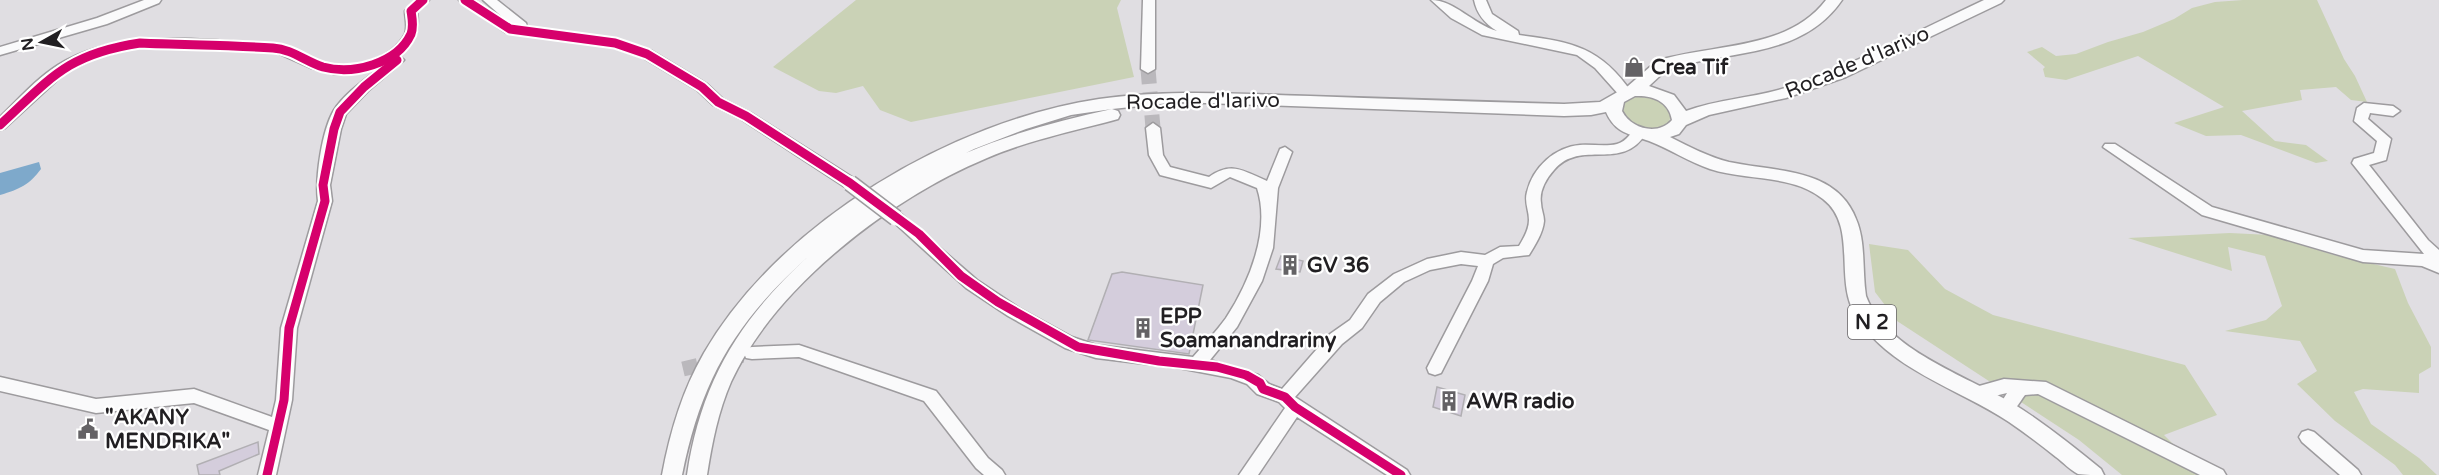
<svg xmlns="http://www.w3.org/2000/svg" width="2439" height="475" font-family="'Varela Round',sans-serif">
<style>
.green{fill:#cad2b6}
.water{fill:#7ea9cb}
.building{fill:#d4cddc;stroke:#b1afb3;stroke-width:1.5}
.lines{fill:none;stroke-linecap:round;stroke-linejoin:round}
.minor-tunnel{stroke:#bab8bc;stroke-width:15;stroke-dasharray:15 8;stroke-linecap:butt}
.minor-casing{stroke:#9d9b9e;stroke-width:3}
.major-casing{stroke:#9d9b9e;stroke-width:3}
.minor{fill:#fafafb;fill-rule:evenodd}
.major{fill:#fafafb;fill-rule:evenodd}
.minor-bridge-casing{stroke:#9d9b9e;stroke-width:18;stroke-linecap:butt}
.minor-bridge{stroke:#fafafb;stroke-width:15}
.cycleway-casing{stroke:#fff;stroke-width:13}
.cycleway{stroke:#d6006c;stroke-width:9}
.labels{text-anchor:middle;stroke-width:4.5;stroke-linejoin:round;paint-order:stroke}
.shield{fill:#fff;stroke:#646264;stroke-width:1.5}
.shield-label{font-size:20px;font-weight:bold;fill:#211f22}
.street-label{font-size:21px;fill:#211f22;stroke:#fff}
.poi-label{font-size:21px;font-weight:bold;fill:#211f22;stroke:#fff;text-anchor:start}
</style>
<rect width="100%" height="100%" fill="#e0dee2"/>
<g class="green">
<polygon points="856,0 1121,0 1117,8 1134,77 911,122 880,110 863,86 836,93 819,91 773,67"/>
<polygon points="2243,0 2317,0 2344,59 2355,76 2367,102 2351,100 2336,87 2300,90 2302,100 2242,111 2275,141 2306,145 2328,161 2316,163 2241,135 2206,136 2174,123 2224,107 2138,56 2066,80 2045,77 2043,69 2045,67 2027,52 2042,47 2056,56 2076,54 2108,42 2143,32 2174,19 2192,8 2215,2"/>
<path d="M1636 97C1652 96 1665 101 1671 115L1669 122C1655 135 1622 128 1622 106L1627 100Z"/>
<polygon points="2230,233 2270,235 2334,255 2395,269 2408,303 2431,347 2431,367 2419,374 2419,393 2363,389 2354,392 2371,424 2419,458 2437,475 2403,475 2395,465 2335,421 2297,384 2317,371 2300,341 2225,331 2266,320 2282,306 2265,256 2228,247 2232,271 2128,238"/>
<polygon points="1869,244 1908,250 1945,289 1993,315 2185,365 2217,415 2164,435 2204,475 2122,475 2079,440 1897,321 1875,292"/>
</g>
<path class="water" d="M39 162 41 169C29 185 20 189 0 195V173Z"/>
<g class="building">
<polygon points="1281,256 1303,261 1300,272 1276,269"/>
<polygon points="1122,272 1203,285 1189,354 1088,340 1112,274"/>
<polygon points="1437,387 1465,395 1461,416 1433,407"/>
<polygon points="258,442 259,454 219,471 220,475 199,475 197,465"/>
</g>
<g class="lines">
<g class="minor-tunnel">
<polyline points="1148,69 1153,128"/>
<polyline points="683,369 743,355"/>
</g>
<g class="minor-casing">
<g id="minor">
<polygon points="144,0 161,0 159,3 107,24 0,55 0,47 97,18"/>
<path d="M416 0H429L417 12C420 32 414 43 399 56L404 60 369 90 346 114 341 129 330 185 332 201 297 328 292 400 276 475H258L269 430 194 403 96 413 0 391V377L96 399 194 389 272 417 276 400 281 328 318 201C315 178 322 130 334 110 345 93 366 79 382 66L359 73 334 74 311 68 275 52 140 47 129 49 98 57 66 72 5 128 0 130V117C19 99 36 79 58 65 120 26 205 41 275 44 294 47 309 59 327 64 352 71 392 59 405 34 408 27 405 18 405 11Z"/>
<polygon points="459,0 474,0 508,22 483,0 497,0 526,23 527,27 615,39 652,51 707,84 723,99 751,113 855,179 857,183 855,187 845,187 741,119 713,105 697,90 642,57 613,47 505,32"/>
<polygon points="1143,0 1155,0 1155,69 1148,73 1141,69"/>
<path d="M1431 0C1454 0 1473 24 1497 31 1484 23 1477 14 1474 0H1486L1492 14 1518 31 1519 35C1571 42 1600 46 1632 93L1630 96H1620L1595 68 1577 55 1482 35 1451 18Z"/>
<polygon points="2364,103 2393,106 2400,111 2393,116 2370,113 2368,119 2391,139 2386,160 2369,165 2428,240 2439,250 2439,273 2422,266 2363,262 2202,215 2103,147 2105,144 2115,144 2212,207 2363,250 2424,254 2352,163 2354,159 2374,153 2377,141 2354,121 2357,108"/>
<path d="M1153 123 1160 128 1163 155 1170 167 1209 177C1232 161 1243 171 1267 181L1280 149 1285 147 1292 152 1278 188 1273 248 1262 281 1237 327 1210 360 1258 375 1269 384 1282 389 1330 334 1350 320 1368 294 1394 274 1427 259 1461 252 1485 255 1500 247 1519 246C1524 238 1529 229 1529 220 1529 210 1524 202 1527 192 1533 167 1555 147 1580 145 1592 144 1605 147 1617 144 1628 141 1630 131 1639 128L1646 133C1622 173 1581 138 1554 170 1546 179 1539 191 1541 203 1541 209 1544 215 1544 221 1543 233 1535 245 1529 255L1503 258 1493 264 1488 281 1441 373 1435 375 1429 373 1427 368 1472 281 1478 266 1461 264 1430 270 1404 282 1380 302 1362 328 1342 344 1295 397 1407 470 1410 475H1387L1297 417 1258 475H1239L1285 408 1279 402 1257 394 1247 384 1231 378 1179 368 1096 358 1065 348 1008 316 966 288 889 218 891 214H901L977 280 1019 308 1072 337 1096 345 1193 357C1204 344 1216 332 1226 318 1249 283 1271 230 1257 188L1230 177 1211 188 1160 175 1149 155 1146 128Z"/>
<polygon points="799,345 936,391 988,458 1002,470 1005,475 984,475 976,468 924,401 799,357 752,359 746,358 744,353 746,348 752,347"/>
<path d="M2004 379 2046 382 2223 470 2226 475H2200L2038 394 2025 395C2018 404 2012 419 1999 414L1997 409 2007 393 1978 400 1972 398 1970 393 1972 388Z"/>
<polygon points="2308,430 2314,432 2358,470 2361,475 2340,475 2302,442 2299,437 2302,432"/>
</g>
</g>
<g class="major-casing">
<path id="major" d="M1826 0H1842C1803 57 1734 50 1675 67L1662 74 1649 86 1674 95 1686 111C1718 99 1753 98 1785 88 1854 65 1918 31 1984 0H2004L2001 3 1846 77 1786 98 1709 115 1686 125 1679 134 1670 137C1690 147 1709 157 1729 162 1775 172 1836 167 1856 219 1866 242 1862 271 1866 296 1886 350 1965 375 2012 403 2043 422 2073 446 2101 469L2104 475C2097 475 2084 475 2078 474 2070 470 2063 462 2056 457 2041 445 2025 433 2009 422 1958 388 1887 369 1855 314 1834 279 1858 226 1823 199 1792 174 1747 181 1710 169 1689 162 1670 149 1649 141 1629 134 1615 133 1606 112L1591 115 1564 116 1179 102 1112 109 1071 115 1026 129 974 149 966 153C1013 133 1062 120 1112 109L1118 111 1120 115 1118 119C1074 131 1029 140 987 158 891 198 775 286 731 382 718 412 712 443 707 475H687C701 380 741 317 812 253 737 320 702 376 682 475H662C670 432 682 391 704 353 779 223 952 121 1099 99 1169 89 1239 94 1310 96 1394 99 1479 102 1564 104L1600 102 1628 86 1651 66 1663 59C1718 44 1789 49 1826 0ZM1635 96C1652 95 1669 101 1672 120 1658 136 1631 129 1622 111L1624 102Z"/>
</g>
<use href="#minor" class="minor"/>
<use href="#major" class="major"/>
<g class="minor-bridge-casing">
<polyline id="minor-bridge" points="850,183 896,218"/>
</g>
<use href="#minor-bridge" class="minor-bridge"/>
<g class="cycleway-casing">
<g id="cycleway">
<polyline points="465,0 510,29 615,43 647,54 702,87 718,102 746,116 850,183 919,234 961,276 998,302 1078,347 1159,361 1217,367 1246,375 1260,383 1263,389 1285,397 1295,407 1401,475"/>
<path d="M0 125C51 78 67 54 140 43 184 45 229 45 273 48 292 49 306 62 323 67 353 75 397 64 411 34 414 26 412 18 411 11L423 0"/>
<polyline points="267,475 284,400 289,328 325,201 323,185 334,129 340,112 364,87 397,60"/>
</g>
</g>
<use href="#cycleway" class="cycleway"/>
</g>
<defs>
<g id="shop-bare" transform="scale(1.62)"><path d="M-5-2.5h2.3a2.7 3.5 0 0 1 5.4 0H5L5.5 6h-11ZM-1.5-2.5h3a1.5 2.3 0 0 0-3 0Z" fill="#646265" stroke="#fff" stroke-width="2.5" paint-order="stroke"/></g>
<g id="building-bare" transform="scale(1.62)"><path d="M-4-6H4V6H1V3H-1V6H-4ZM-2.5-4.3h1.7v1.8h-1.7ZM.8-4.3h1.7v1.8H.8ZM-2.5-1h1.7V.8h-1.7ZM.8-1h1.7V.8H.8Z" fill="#646265" stroke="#fff" stroke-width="2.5" paint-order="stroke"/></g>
<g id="civic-bare" transform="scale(1.62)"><path d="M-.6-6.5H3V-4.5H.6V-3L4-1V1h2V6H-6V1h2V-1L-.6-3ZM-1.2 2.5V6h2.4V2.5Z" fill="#646265" stroke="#fff" stroke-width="2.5" paint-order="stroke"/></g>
</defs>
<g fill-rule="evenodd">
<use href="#shop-bare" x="1634" y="67"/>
<use href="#building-bare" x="1290" y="265"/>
<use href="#building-bare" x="1143" y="328"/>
<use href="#building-bare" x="1449" y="401"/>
<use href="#civic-bare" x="88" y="429"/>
</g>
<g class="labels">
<rect class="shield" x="1848" y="305" width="48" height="34" rx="4.5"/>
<g class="shield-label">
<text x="1872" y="329">N 2</text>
</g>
<g class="street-label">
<text transform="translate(1857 62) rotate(-23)" y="7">Rocade d'Iarivo</text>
<text transform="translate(1203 101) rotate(-1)" y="7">Rocade d'Iarivo</text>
</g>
<g class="poi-label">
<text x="1651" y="74">Crea Tif</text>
<text x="1307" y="272">GV 36</text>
<text x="1160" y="323">EPP<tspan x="1160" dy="24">Soamanandrariny</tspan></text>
<text x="1466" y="408">AWR radio</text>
<text x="105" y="424">"AKANY<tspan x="105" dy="24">MENDRIKA"</tspan></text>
</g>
</g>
<g transform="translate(42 42) rotate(261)" stroke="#ffffff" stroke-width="4.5" paint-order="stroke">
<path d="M0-4.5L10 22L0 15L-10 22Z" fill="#211f22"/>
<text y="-9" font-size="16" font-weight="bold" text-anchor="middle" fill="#211f22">N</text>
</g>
</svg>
